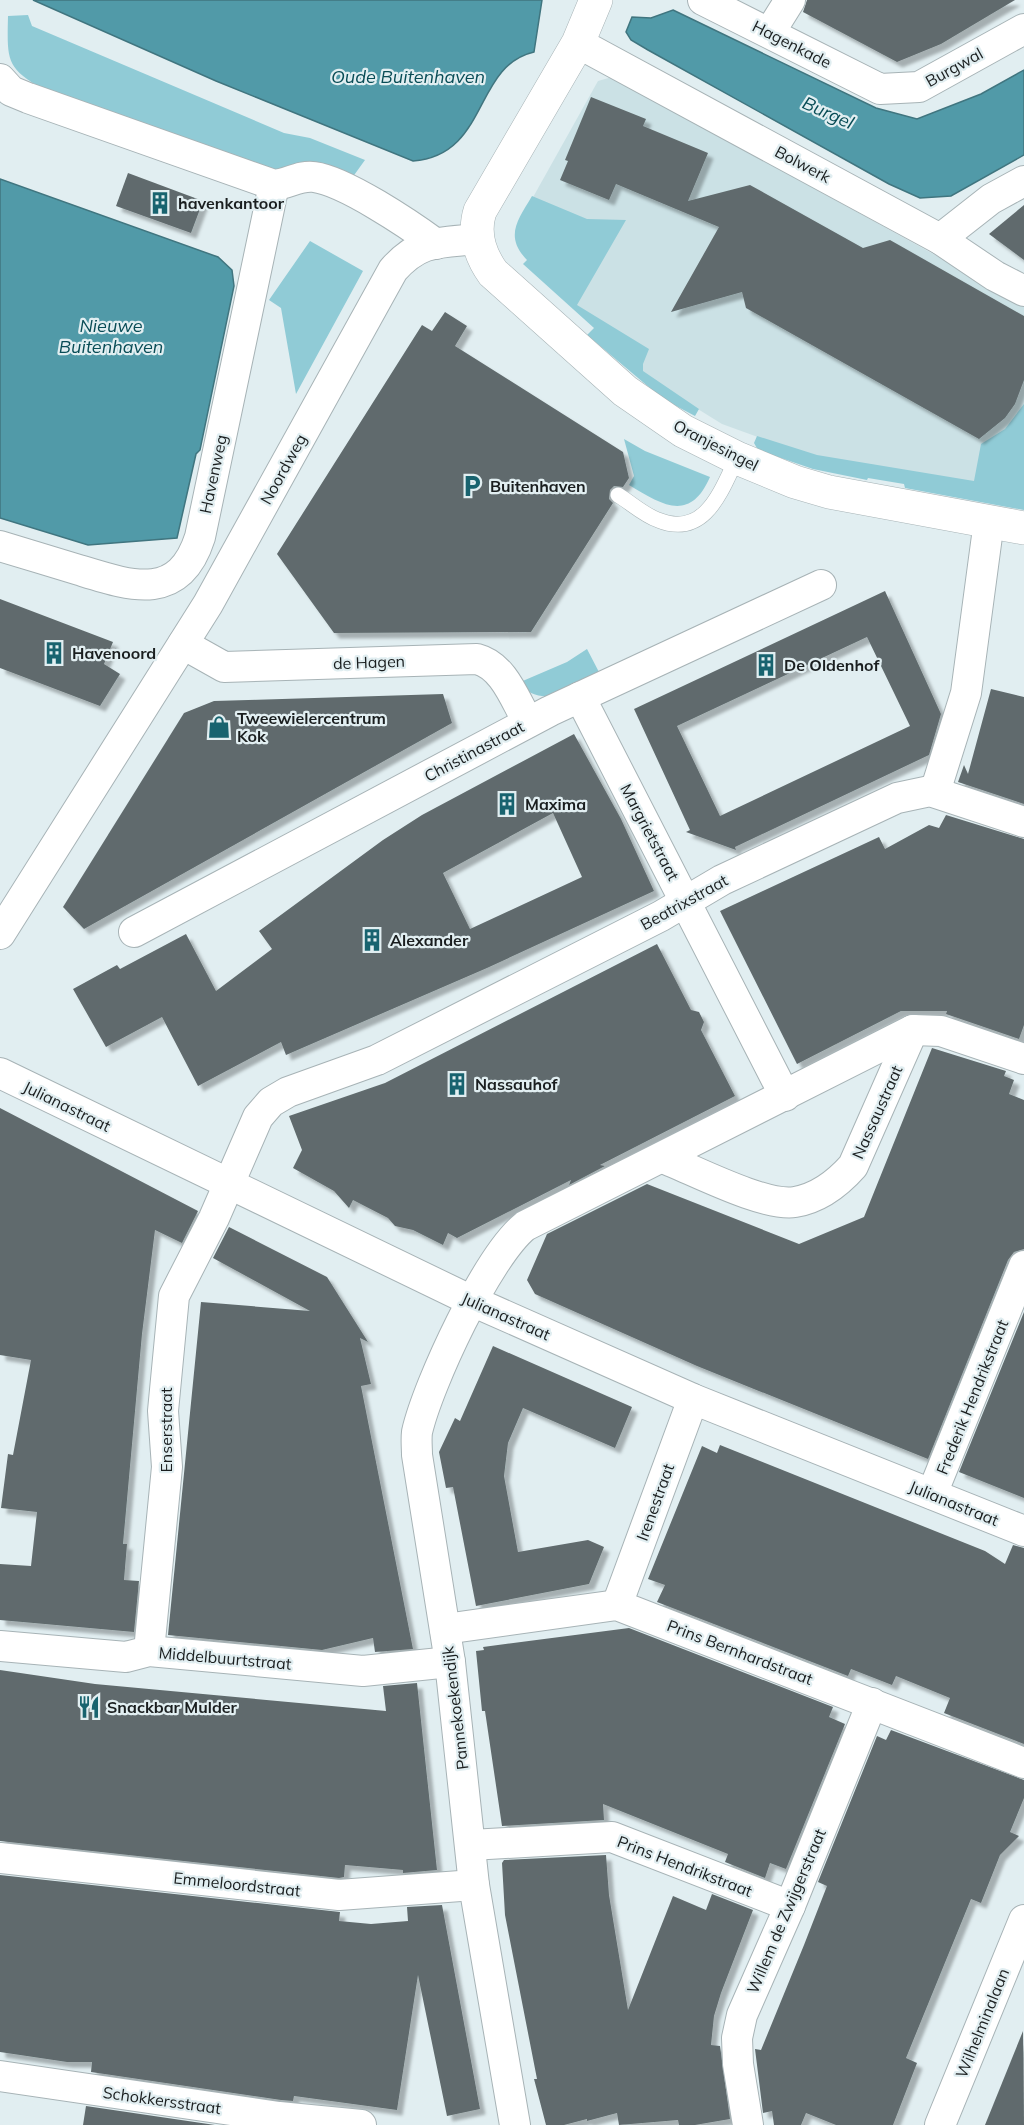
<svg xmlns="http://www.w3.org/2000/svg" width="1024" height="2125" font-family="Mulish,sans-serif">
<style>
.built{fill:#cbe1e5}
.green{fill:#90cbd6}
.water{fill:#519aa8;stroke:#40757f;stroke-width:1.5}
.building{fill:#606b6d;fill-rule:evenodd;filter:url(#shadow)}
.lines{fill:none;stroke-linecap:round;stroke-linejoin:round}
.service-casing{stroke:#a7b3b6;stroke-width:16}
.minor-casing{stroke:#a7b3b6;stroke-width:32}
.tertiary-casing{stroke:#a7b3b6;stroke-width:34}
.service{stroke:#fff;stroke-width:15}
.minor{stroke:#fff;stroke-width:30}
.tertiary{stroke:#fff;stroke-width:33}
.labels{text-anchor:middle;stroke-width:4.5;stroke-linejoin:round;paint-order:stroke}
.street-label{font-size:16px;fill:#1a1e1f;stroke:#e1eef1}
.poi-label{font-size:16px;font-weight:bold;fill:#1a1e1f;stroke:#e1eef1;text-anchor:start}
.water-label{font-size:18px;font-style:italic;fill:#084c56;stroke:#e1eef1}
</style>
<defs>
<filter id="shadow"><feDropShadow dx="5.5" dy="5.5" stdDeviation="1.5" flood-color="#0004"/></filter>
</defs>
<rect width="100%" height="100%" fill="#e1eef1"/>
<polygon class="built" points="612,77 1024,304 1024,427 978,486 837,466 722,424 651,380 572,306 532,199 598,81"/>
<g class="green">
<path d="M28 15 32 26 284 133 310 138 365 160 352 178 273 172 48 92C6 68 7 63 8 16Z"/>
<path d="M532 196 587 219 626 220 577 305 649 349 643 364V371L699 409 695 416 663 399 587 335 594 328 523 264 527 260C504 236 518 220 532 196Z"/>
<polygon points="310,241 363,271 296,394 281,308 269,300"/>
<polygon points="1024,404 1024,510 905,488 904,484 868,478 867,480 813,469 758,450 754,443 757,436 817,455 974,481 981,444 1005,429"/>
<path d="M624 439 645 451 710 477C690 523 662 505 629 485L634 476Z"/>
<path d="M587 649 600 674C569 688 545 711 518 683L567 662Z"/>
</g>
<g class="water">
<path d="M33 0H542L534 52C473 66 489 155 413 161L216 81Z"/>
<polygon points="673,10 876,108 917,119 981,94 1024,70 1024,155 951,196 920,198 889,184 648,50 631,40 626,32 632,17 651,18"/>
<polygon points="0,179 218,257 232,270 234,286 200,450 196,454 177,538 88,545 0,518"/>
</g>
<g class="building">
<polygon points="807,0 1015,0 941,44 897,62 803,12"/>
<polygon points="591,97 646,119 643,126 708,153 688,201 750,185 863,248 890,240 1024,316 1024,380 1015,404 1005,418 979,439 746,308 742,292 671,312 719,227 616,184 609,200 560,180 568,161 565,160"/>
<polygon points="128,173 203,201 191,233 116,206"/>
<polygon points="1024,205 1024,260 989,234"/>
<polygon points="445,312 467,326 455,346 623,452 629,478 623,487 614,486 610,490 609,499 613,503 531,632 334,633 277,554 422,325 432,331"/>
<path d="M885 591 941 714 929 755 735 847 736 850 686 832 690 830 634 709ZM867 637 910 726 720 816 677 726Z"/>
<polygon points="0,599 113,642 104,664 120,674 100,706 0,668"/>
<polygon points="991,689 1024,697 1024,804 958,782 964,765 968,774"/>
<polygon points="443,694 452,723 84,929 63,907 184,713 214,701"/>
<path d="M574 734 621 819 654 891 487 968 286 1055 281 1042 198 1086 162 1017 106 1047 73 989 117 965 120 969 186 934 216 991 272 949 259 931 383 840 422 815ZM553 813 582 877 470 929 443 873Z"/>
<polygon points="946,815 1024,839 1024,1025 1019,1039 946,1014 947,1011 901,1011 797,1064 720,911 879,837 885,849 929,825 939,828"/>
<polygon points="657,944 691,1010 699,1012 704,1022 701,1030 735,1096 600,1165 605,1166 569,1185 571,1180 457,1238 448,1233 443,1245 413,1230 395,1226 388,1218 353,1200 349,1208 334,1191 293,1168 302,1150 289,1116 385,1083"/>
<polygon points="932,1048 1006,1071 1004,1076 1014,1080 1009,1094 1024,1100 1024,1249 1014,1252 1008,1260 928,1459 697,1366 535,1294 527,1280 547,1234 647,1184 799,1244 864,1217"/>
<polygon points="0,1108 198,1211 182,1243 155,1230 142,1334 123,1544 127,1544 124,1580 139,1581 134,1632 0,1620 0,1564 31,1566 37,1512 1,1508 8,1454 13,1455 31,1360 0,1355"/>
<polygon points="229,1227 327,1277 368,1342 360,1338 371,1384 361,1386 413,1649 375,1652 373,1638 322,1650 168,1635 201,1302 310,1311 213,1258"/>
<polygon points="1024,1312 1024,1498 959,1472"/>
<polygon points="493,1346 632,1407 615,1448 523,1408 508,1443 504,1476 518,1552 588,1540 604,1547 589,1584 476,1606 453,1487 446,1488 439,1452 455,1418 460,1421"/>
<polygon points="720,1445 985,1551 1005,1564 1013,1545 1024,1548 1024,1744 944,1713 950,1698 896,1676 892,1685 851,1669 848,1676 657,1602 665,1585 648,1579 702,1446 717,1453"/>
<polygon points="629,1628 833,1707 829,1717 845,1724 786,1869 770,1863 765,1878 725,1862 728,1854 603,1804 604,1820 502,1826 485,1711 482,1711 476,1651 484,1650 483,1647"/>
<polygon points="0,1670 95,1684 386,1711 383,1686 417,1683 437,1870 403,1873 403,1870 345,1865 344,1877 339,1878 0,1841"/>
<polygon points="891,1730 1024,1780 1024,1798 1010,1832 1019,1836 1000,1855 981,1903 971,1899 906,2058 917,2063 893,2125 836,2125 806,2113 801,2125 774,2125 772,2111 763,2113 755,2049 761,2050 804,1945 827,1886 818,1882 877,1736 886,1740"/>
<polygon points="606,1855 609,1895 628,2010 673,1896 706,1910 712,1894 753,1910 721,1993 714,2016 711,2045 720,2046 730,2119 695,2125 679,2125 678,2120 619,2125 617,2113 587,2121 587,2119 564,2125 546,2125 534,2079 537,2079 505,1915 502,1863 504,1860"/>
<polygon points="0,1875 340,1912 339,1921 371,1924 408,1921 407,1907 442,1905 480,2109 447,2116 418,1975 397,2110 294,2096 293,2101 281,2100 91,2072 92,2062 67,2062 0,2052"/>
<polygon points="1023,2031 1024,2125 985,2125"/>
<polygon points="86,2106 215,2125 83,2125"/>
</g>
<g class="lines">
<g class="service-casing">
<path id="service" d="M618 495C631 503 644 515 658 520 705 539 721 491 737 458"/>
</g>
<g class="minor-casing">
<g id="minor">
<polyline points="703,0 880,89 919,87 1024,29"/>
<polyline points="770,32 790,0"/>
<polyline points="578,43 940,239 995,276 1024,291"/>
<path d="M0 79 11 91 28 98 274 185C288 184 300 175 314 177 345 181 410 225 436 244"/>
<polyline points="940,239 991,199 1024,181"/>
<path d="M0 546C26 554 53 562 79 570 131 586 179 603 200 537L274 185"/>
<path d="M183 644 224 667 477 659C504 666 515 700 528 722"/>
<polyline points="580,697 785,1096"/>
<polyline points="935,792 966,693 989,521"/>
<polyline points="134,932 550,711 821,585"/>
<path d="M0 934 208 604 393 270C420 239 440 243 478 239"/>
<polyline points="0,1073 472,1301 693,1399 1024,1531"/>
<path d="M663 1158C694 1170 764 1207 795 1202 819 1198 837 1184 853 1166L913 1030"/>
<polyline points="932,1494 1024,1266"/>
<polyline points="617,1605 693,1399"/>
<polyline points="445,1629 617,1605 1024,1763"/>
<polyline points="0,1646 126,1657 149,1651 363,1671 450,1662"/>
<polyline points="149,1651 167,1467 163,1411 174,1296 214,1218 258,1117 271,1102 288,1092 377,1060 661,916 722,880 897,798 930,791 1024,822"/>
<polyline points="471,1845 612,1837 790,1906"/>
<polyline points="0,1858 339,1895 474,1885"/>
<polyline points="0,2076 279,2117 361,2125"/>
<path d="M515 2125 474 1885 450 1662 417 1455C417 1448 416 1440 417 1432 428 1384 487 1257 525 1226L913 1030 941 1031 1024 1059"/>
<polyline points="748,2125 738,2064 737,2038 742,2015 790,1906 872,1703"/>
<polyline points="940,2125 1024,1920"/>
</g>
</g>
<g class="tertiary-casing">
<path id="tertiary" d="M596 0 578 43 480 211C473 233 480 255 493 273L625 391 683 431 737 458 795 482 829 492 1024 528"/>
</g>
<use href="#service" class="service"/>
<use href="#minor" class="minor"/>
<use href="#tertiary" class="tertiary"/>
</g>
<defs>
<g id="building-bare" transform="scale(1.8)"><path d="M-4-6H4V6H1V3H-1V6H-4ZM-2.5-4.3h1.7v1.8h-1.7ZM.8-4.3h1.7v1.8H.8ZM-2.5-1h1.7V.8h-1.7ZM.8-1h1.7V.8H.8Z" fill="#18636f" stroke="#e1eef1" stroke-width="2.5" paint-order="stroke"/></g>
<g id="parking-bare" transform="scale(1.8)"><path d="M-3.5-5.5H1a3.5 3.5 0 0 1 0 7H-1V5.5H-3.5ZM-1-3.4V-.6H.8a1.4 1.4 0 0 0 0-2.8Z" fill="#18636f" stroke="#e1eef1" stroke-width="2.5" paint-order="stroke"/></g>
<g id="shop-bare" transform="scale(1.8)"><path d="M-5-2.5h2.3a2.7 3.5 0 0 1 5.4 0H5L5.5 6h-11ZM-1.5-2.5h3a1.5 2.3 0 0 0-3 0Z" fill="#18636f" stroke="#e1eef1" stroke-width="2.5" paint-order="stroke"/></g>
<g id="restaurant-bare" transform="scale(1.8)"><path d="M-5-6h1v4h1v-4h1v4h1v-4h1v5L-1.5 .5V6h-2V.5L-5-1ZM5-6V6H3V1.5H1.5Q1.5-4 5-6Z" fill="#18636f" stroke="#e1eef1" stroke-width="2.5" paint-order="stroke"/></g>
</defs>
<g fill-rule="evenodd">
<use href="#building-bare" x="160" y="203"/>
<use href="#parking-bare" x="472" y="486"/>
<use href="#building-bare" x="54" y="653"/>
<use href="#building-bare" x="766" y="665"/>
<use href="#shop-bare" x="219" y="727"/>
<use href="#building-bare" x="507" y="804"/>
<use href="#building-bare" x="372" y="940"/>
<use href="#building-bare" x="457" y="1084"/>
<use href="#restaurant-bare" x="89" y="1707"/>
</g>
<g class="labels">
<g class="street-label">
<text transform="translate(792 44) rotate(27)" y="6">Hagenkade</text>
<text transform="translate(954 67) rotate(-29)" y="6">Burgwal</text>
<text transform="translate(803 164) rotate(28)" y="6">Bolwerk</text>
<text transform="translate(716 445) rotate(27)" y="6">Oranjesingel</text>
<text transform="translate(283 469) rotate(-61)" y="6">Noordweg</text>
<text transform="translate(213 474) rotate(-78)" y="6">Havenweg</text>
<text transform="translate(369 662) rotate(-2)" y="6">de Hagen</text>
<text transform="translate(474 751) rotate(-28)" y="6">Christinastraat</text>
<text transform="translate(650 832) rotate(62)" y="6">Margrietstraat</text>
<text transform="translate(684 902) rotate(-29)" y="6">Beatrixstraat</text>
<text transform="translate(67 1106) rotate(26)" y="6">Julianastraat</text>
<text transform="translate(877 1112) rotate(-66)" y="6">Nassaustraat</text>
<text transform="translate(506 1316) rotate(24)" y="6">Julianastraat</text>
<text transform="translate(972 1397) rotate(-68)" y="6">Frederik Hendrikstraat</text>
<text transform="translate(166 1430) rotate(-90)" y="6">Enserstraat</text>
<text transform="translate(655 1502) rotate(-70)" y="6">Irenestraat</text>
<text transform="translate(954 1503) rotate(22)" y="6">Julianastraat</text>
<text transform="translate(740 1652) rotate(21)" y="6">Prins Bernhardstraat</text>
<text transform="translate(225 1658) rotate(5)" y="6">Middelbuurtstraat</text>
<text transform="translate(455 1708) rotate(-97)" y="6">Pannekoekendijk</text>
<text transform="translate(685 1866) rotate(21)" y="6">Prins Hendrikstraat</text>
<text transform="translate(237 1884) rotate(6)" y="6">Emmeloordstraat</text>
<text transform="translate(786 1911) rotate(-67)" y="6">Willem de Zwijgerstraat</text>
<text transform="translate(982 2023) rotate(-68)" y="6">Wilhelminalaan</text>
<text transform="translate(162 2100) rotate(8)" y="6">Schokkersstraat</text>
</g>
<g class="poi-label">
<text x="178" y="209">havenkantoor</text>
<text x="490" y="492">Buitenhaven</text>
<text x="72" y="659">Havenoord</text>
<text x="784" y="671">De Oldenhof</text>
<text x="237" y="724">Tweewielercentrum<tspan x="237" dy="18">Kok</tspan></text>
<text x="525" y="810">Maxima</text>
<text x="390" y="946">Alexander</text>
<text x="475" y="1090">Nassauhof</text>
<text x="107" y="1713">Snackbar Mulder</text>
</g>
<g class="water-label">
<text x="408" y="83">Oude Buitenhaven</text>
<text transform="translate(828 113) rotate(24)" y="6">Burgel</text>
<text x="111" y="332">Nieuwe<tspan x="111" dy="21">Buitenhaven</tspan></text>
</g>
</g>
</svg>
